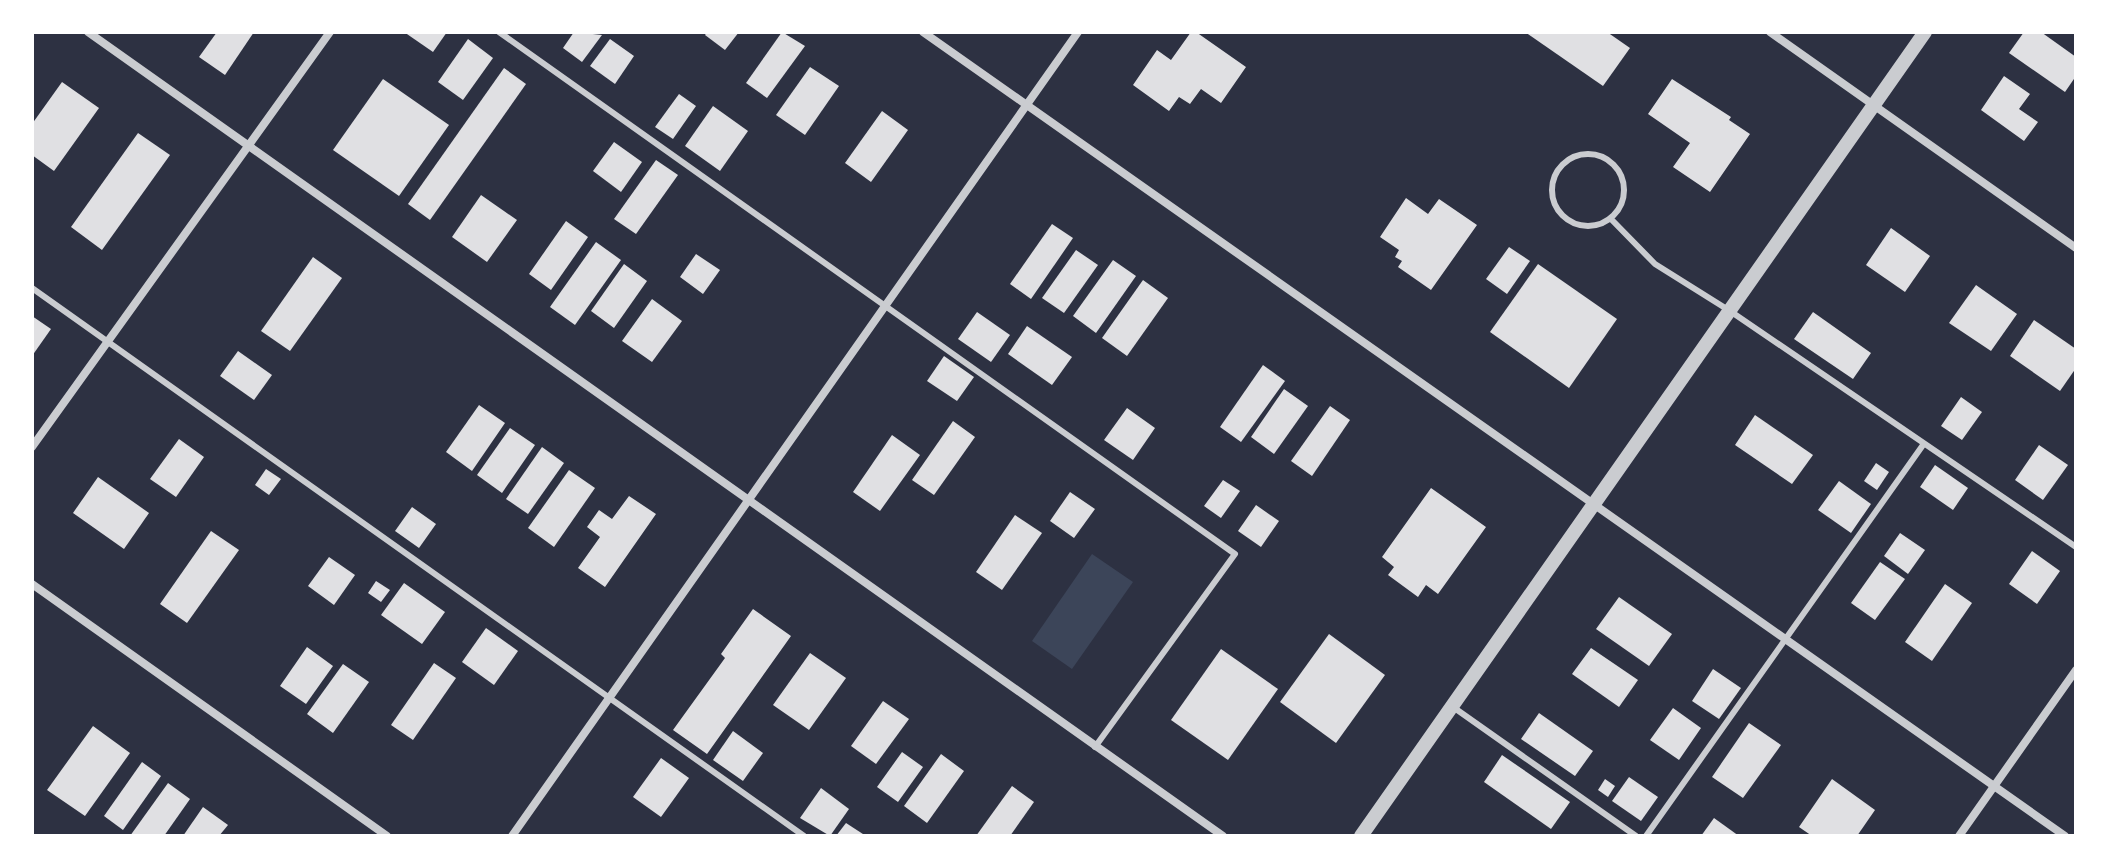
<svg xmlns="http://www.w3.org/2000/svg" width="2108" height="868" font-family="Figtree,sans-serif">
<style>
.green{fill:#3c4559}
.building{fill:#e0e0e3}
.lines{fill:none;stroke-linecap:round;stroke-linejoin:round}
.service{stroke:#caccd0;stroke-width:6}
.minor{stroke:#caccd0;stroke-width:8}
.tertiary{stroke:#caccd0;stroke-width:14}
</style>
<rect width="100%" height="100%" fill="#2d3142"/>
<polygon class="green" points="1092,554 1133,582 1072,669 1032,641"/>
<g class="building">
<polygon points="217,32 254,32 225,75 199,57"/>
<polygon points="404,32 447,32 433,52"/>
<polygon points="574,32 602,35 582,62 563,48"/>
<polygon points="707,32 739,32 725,50 705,35"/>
<polygon points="782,32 805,46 767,98 746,83"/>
<polygon points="1191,32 1196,32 1246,67 1221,103 1201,89 1190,104 1179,97 1169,111 1133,85 1157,50 1171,60"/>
<polygon points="1525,32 1607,32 1630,48 1603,86"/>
<polygon points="2024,32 2041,32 2076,57 2076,76 2065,92 2009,53"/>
<polygon points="468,39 493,58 463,100 438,82"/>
<polygon points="610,39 634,56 615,84 590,66"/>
<polygon points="810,67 839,86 805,135 776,115"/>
<polygon points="504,68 526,84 430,220 408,204"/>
<polygon points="2004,76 2030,94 2019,109 2038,122 2024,141 1981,110"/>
<polygon points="383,79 449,125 399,196 333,150"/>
<polygon points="1672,79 1731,117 1729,120 1750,134 1710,192 1673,167 1690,143 1648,114"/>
<polygon points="62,82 99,108 54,171 32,155 32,124"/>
<polygon points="679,94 696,106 673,139 655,127"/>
<polygon points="713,106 748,131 720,171 685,146"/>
<polygon points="882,111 908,130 871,182 845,163"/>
<polygon points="138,133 170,155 102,250 71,227"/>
<polygon points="614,142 642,162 621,192 593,171"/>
<polygon points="656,160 678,175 636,234 614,219"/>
<polygon points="481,195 517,220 487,262 452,237"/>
<polygon points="1406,198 1428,214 1439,199 1477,225 1431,290 1398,267 1402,261 1395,257 1399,250 1380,237"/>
<polygon points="566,221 588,237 551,290 529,274"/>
<polygon points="1052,224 1073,238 1031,299 1010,284"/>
<polygon points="1891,228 1930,256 1905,292 1866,265"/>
<polygon points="596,242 621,260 575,325 550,307"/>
<polygon points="1509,247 1530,261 1507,294 1486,279"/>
<polygon points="1076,250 1098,265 1064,313 1042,298"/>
<polygon points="696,254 720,270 703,294 680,277"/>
<polygon points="313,257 342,278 290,351 261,331"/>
<polygon points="1113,260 1136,276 1096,333 1073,316"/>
<polygon points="624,264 647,281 614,328 591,311"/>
<polygon points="1538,264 1617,319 1569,388 1490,332"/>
<polygon points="1143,280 1168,298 1127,356 1102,338"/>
<polygon points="1976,285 2017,314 1991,351 1949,323"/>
<polygon points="652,299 682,321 652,362 622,341"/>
<polygon points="977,312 1010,335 991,362 958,339"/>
<polygon points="1813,312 1871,353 1853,379 1794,339"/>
<polygon points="32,316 51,329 32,356"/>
<polygon points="2034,320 2076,349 2076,368 2060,391 2010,356"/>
<polygon points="1027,326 1072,357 1052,385 1008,354"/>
<polygon points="238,351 272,375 254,400 220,376"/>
<polygon points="944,356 974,377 957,401 927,381"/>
<polygon points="1263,365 1285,381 1241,442 1220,427"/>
<polygon points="1284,389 1308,406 1274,454 1251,437"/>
<polygon points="1961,397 1982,412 1962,440 1941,426"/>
<polygon points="479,405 505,423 472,471 446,452"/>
<polygon points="1330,406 1350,420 1312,476 1291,461"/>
<polygon points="1127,408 1155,428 1133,460 1104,440"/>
<polygon points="1755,415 1813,455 1792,484 1735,445"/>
<polygon points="953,421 975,437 934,495 912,480"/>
<polygon points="510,428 535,445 502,493 477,475"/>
<polygon points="892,435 920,455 880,511 853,492"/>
<polygon points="179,439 204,457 176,497 150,479"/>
<polygon points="2039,445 2068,465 2043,500 2015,480"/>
<polygon points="542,447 564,463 528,514 506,499"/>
<polygon points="1876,463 1889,472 1877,490 1864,481"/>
<polygon points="1935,465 1968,488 1953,510 1920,487"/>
<polygon points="266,469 281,479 269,495 255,485"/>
<polygon points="569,470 595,488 554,547 528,528"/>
<polygon points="98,477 149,513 124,549 73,513"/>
<polygon points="1223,480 1240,491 1221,518 1204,506"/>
<polygon points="1839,481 1871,504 1851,533 1818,510"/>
<polygon points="1431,488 1486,527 1438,594 1426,585 1418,597 1388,575 1394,567 1382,557"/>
<polygon points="1070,492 1095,509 1074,538 1050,521"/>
<polygon points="629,496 656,514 605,587 578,568 600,537 587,527 599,510 612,519"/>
<polygon points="1256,505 1279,521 1261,547 1238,531"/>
<polygon points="412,507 436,524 419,548 395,531"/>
<polygon points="1015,515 1042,533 1002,590 976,572"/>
<polygon points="211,531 239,550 187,623 160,604"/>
<polygon points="1900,533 1925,550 1908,574 1884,556"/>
<polygon points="2032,551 2060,571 2037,604 2009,584"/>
<polygon points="329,557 355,575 334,605 308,586"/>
<polygon points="1880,562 1905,579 1875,620 1851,603"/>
<polygon points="376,581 390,590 381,602 368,593"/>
<polygon points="404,583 445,612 422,644 381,615"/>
<polygon points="1945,584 1972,603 1932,661 1905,642"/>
<polygon points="1619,597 1672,634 1649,666 1596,629"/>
<polygon points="753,609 791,636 707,754 673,730 725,658 721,654"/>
<polygon points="486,628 518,651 494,685 462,662"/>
<polygon points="1329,634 1385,675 1336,743 1280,702"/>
<polygon points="307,647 333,666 306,704 280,686"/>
<polygon points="1591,648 1638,680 1619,707 1572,674"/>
<polygon points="1221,649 1278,689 1228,760 1171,720"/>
<polygon points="810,653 846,678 809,730 773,705"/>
<polygon points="434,663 456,678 413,740 391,725"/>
<polygon points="343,664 369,682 333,733 307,714"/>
<polygon points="1713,669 1741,688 1719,719 1692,701"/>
<polygon points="883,701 909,719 876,764 851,746"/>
<polygon points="1673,708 1701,728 1679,760 1650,740"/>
<polygon points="1539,713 1593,751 1575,776 1521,739"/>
<polygon points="1749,723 1781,745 1743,798 1712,777"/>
<polygon points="93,726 130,753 85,816 47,790"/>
<polygon points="733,731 763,753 743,781 713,760"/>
<polygon points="902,752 923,767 898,802 877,787"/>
<polygon points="941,754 964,771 927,823 904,806"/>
<polygon points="1502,755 1570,802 1551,829 1484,782"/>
<polygon points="661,758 689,778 661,817 633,797"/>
<polygon points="142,762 161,776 123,830 104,816"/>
<polygon points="1629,777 1658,797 1641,821 1612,801"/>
<polygon points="1605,779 1615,786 1608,797 1598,790"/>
<polygon points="1832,779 1875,810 1857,836 1812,836 1799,827"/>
<polygon points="168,783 190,799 164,836 130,836"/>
<polygon points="1012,786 1034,802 1010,836 976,836"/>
<polygon points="821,788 849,809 830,836 800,818"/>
<polygon points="203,807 228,825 219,836 183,836"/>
<polygon points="1714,818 1739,836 1701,836"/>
<polygon points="846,823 866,836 836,836"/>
</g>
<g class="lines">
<g class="service">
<polyline points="499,32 1235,554 1095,747"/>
<circle cx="1588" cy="190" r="36"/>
<polyline points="1611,219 1655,264 1730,311 2076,547"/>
<polyline points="32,288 804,836"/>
<polyline points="1453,707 1636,836"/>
<polyline points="1646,836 1923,445"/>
</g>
<g class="minor">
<polyline points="88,32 1223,836"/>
<polyline points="923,32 2065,836"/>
<polyline points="1770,32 2076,248"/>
<polyline points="32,447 330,32"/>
<polyline points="32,584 387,836"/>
<polyline points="512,836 1078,32"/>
<polyline points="1959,836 2076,670"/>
</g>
<polyline class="tertiary" points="1361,836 1925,32"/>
</g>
<rect width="2108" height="868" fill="none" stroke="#ffffff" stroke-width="68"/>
</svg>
